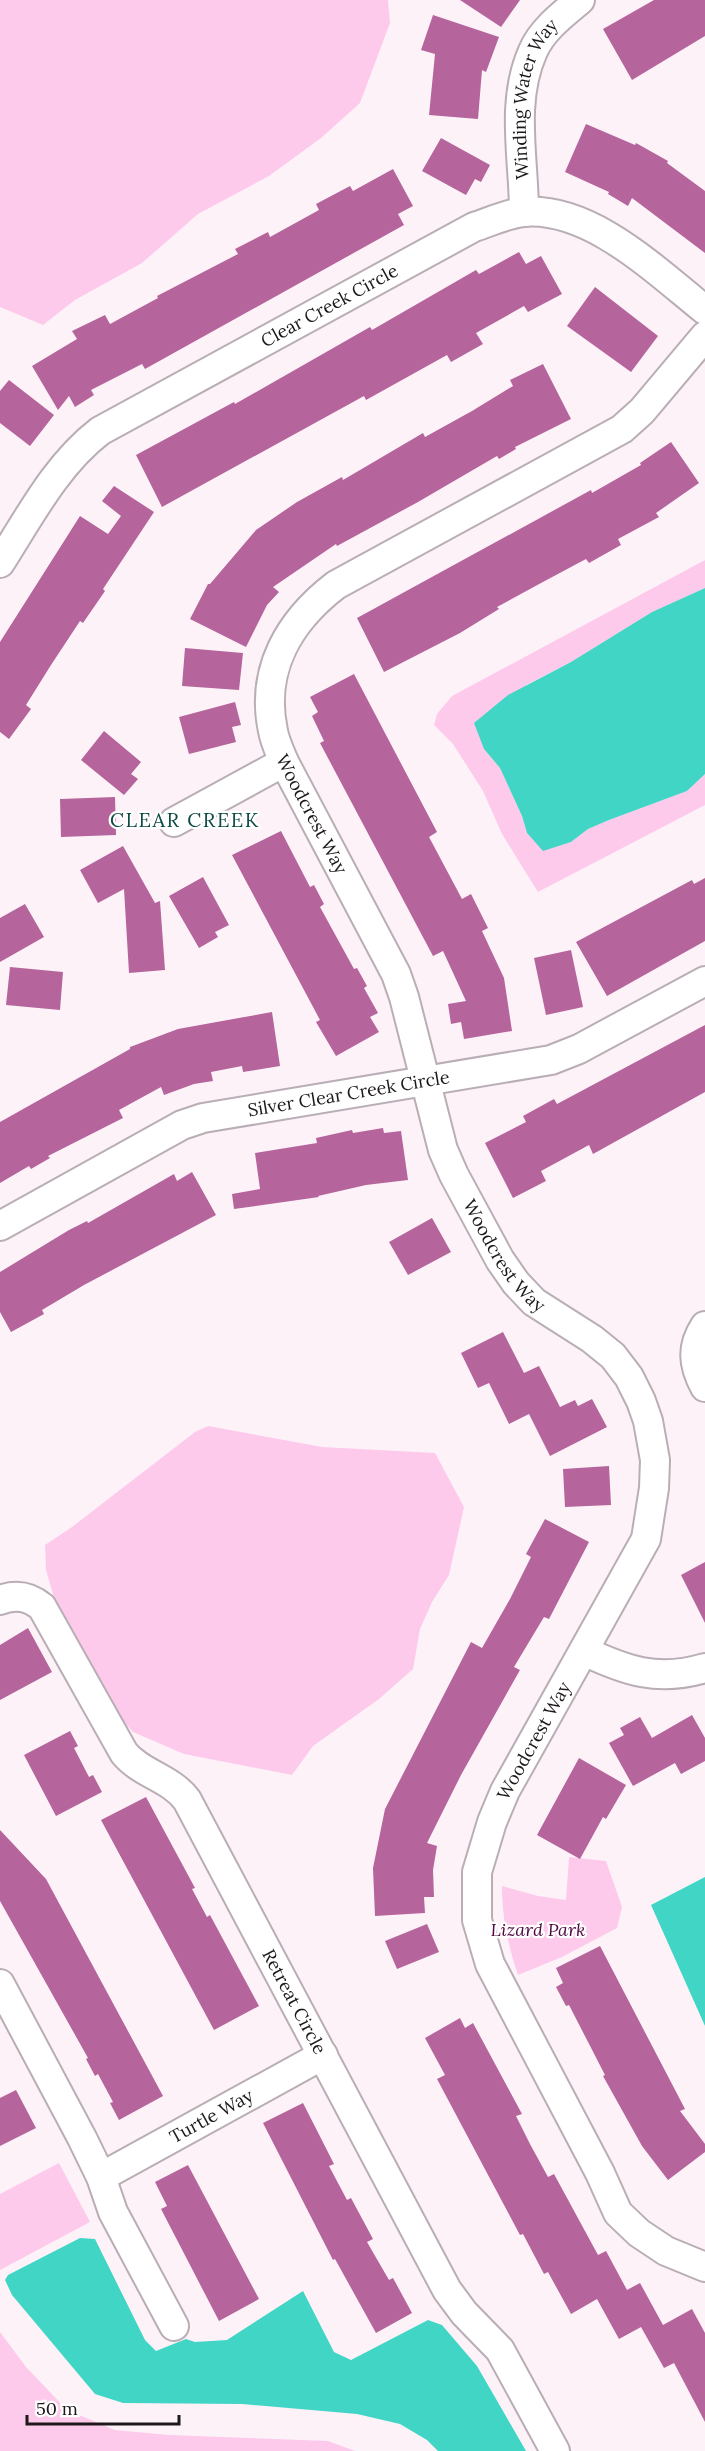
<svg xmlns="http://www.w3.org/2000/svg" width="705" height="2451" font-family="Lora,serif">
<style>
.green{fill:#fdcaeb}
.water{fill:#41d5c5}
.building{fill:#b5649c}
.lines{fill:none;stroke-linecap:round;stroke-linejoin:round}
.minor-casing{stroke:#b9aeb5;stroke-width:32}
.minor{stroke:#fff;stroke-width:28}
.labels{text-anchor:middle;stroke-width:4.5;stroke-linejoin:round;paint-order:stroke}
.street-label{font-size:18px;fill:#1d191b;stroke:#fff}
.park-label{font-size:18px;font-style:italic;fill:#530742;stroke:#fff}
.neighbourhood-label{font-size:20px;letter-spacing:1.5px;fill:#0f4b45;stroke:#fff}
</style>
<rect width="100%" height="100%" fill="#fef2f9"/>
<g class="green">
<polygon points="0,0 388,0 390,23 360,103 321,138 269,176 198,214 142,263 75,300 43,325 0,307"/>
<polygon points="705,560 705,588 652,612 571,662 526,685 484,749 500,768 522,816 527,833 543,850 571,842 588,829 609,820 687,791 705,774 705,805 538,892 502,834 483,791 453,744 434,725 437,714 452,696"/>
<polygon points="208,1426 322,1447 435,1453 464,1507 449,1575 432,1602 420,1629 413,1669 379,1699 313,1746 292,1775 184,1754 133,1732 100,1697 63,1629 46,1570 45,1545 72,1527 195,1432"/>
<path d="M569 1857 606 1861 622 1907 617 1928 562 1957 518 1975C508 1945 502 1918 502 1886L538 1896 566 1900Z"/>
<polygon points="59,2163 90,2222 0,2270 0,2194"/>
<polygon points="0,2332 26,2367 67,2410 115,2430 169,2435 328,2441 355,2451 0,2451"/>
</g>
<g class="water">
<polygon points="705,588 705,774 687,791 609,820 588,829 571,842 543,851 527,833 522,816 500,768 484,749 474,723 508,695 571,662 652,612"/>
<polygon points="705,1877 705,2026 651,1905"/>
<polygon points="80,2238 95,2239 145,2340 156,2351 186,2339 195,2342 227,2340 303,2291 334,2352 351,2360 428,2320 442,2325 477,2366 526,2451 438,2451 427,2440 400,2424 357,2414 242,2404 123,2403 95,2394 12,2295 5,2280 8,2275"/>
</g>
<g class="building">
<polygon points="460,0 520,0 501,27"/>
<polygon points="654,0 705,0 705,36 632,80 603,29"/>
<polygon points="433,15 499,37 486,72 482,70 478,119 429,115 435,54 421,50"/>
<polygon points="586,124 635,145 636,143 668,161 667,163 705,191 705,253 632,198 628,206 608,194 609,192 565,172"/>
<polygon points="441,138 490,165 481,182 475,179 466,195 422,171"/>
<polygon points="393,169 413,206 398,214 404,225 145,369 142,364 91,390 94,395 75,407 69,396 58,410 32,366 77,339 72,331 105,315 110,324 158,298 157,296 238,254 235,249 268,232 270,237 319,210 316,204 350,186 353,191"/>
<polygon points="519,252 526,264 541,256 562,294 528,312 524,306 476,333 483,344 451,362 447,355 366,400 364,396 162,507 136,455 234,402 235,404 370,327 372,330 476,270 479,274"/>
<polygon points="595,287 658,336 631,372 567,326"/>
<polygon points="543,364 571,419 515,447 516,449 499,459 497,456 418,502 337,546 336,544 273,587 279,592 267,605 246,647 190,619 208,584 210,584 256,530 297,502 342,477 343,480 423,433 425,437 472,411 513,386 510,380"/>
<polygon points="9,380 54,415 30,446 0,423 0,391"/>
<polygon points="671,442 699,483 656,513 659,517 618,539 621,545 589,563 586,559 541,583 497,607 499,609 460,633 384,672 357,618 591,490 592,493 641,465 640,463"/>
<polygon points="114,486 154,512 103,589 105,591 83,623 80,621 51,665 26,705 31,709 9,739 0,732 0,642 80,516 108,534 121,516 102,501"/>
<polygon points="185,648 243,653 239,690 182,686"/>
<polygon points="354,674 437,832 429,837 462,899 471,894 488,928 482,931 504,978 512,1031 464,1039 461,1022 451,1024 448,1004 466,1001 443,951 433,956 320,743 324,741 312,716 318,712 310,697"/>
<polygon points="235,702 241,725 232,727 236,742 189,754 179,717"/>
<polygon points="104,731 141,762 131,774 138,779 124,795 81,760"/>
<polygon points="115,797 116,835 61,837 60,799"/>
<polygon points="281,831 310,887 314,885 324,904 320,907 354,969 357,968 367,986 364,988 378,1013 370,1017 379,1032 336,1056 316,1022 320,1020 232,855"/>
<polygon points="123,846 155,903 160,901 165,970 129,973 124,889 98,903 80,870"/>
<polygon points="203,877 229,925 215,932 218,937 199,948 169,896"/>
<polygon points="705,878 705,941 607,996 576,942 692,880 694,884"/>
<polygon points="25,904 44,937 0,962 0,918"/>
<polygon points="571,950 583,1007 546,1015 534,958"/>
<polygon points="10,967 63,972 60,1010 6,1005"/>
<polygon points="272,1012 280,1066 243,1072 242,1066 211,1072 213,1081 194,1084 164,1095 161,1087 119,1110 123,1118 48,1156 50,1158 31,1169 29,1166 0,1183 0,1122 130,1049 130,1047 178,1029"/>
<polygon points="705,1025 705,1092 593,1154 589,1145 541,1171 546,1181 513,1198 485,1143 526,1122 523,1116 554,1099 557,1104"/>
<polygon points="383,1128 384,1133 401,1131 408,1180 366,1185 318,1196 319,1197 234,1209 232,1194 260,1189 255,1153 317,1143 316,1138 352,1130 353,1133"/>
<polygon points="192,1172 216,1215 84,1285 42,1310 44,1314 11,1332 0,1312 0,1272 69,1230 87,1221 88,1223 174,1174 177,1181"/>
<polygon points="432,1218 451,1252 408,1275 389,1242"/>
<polygon points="503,1332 524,1373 539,1366 560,1407 575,1400 578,1406 592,1399 607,1427 550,1456 529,1414 509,1424 489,1383 478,1388 461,1353"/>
<polygon points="609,1466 611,1505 565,1507 563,1469"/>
<polygon points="545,1519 589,1542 549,1619 544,1617 514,1667 520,1670 461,1775 427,1843 437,1846 433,1870 434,1897 424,1897 425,1913 375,1916 373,1868 385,1809 471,1642 482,1648 510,1599 531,1557 526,1554"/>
<polygon points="705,1562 705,1623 681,1575"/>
<polygon points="28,1628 52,1672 0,1700 0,1645"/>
<polygon points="692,1715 705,1738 705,1761 681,1774 675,1763 633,1786 609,1743 624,1735 620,1728 640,1717 652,1738"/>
<polygon points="70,1731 78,1746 74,1748 89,1777 93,1775 102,1792 56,1816 24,1755"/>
<polygon points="579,1758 626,1785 606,1819 603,1817 580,1859 537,1835"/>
<polygon points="146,1797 195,1888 192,1889 207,1917 210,1915 259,2006 214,2030 101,1820"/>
<polygon points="0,1830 46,1879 163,2096 119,2120 110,2103 113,2102 98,2074 95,2076 86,2059 88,2058 0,1901"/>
<polygon points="427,1924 439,1952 397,1969 385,1941"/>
<polygon points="600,1946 685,2109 680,2111 705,2144 705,2152 668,2180 642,2146 603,2076 605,2075 569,2005 566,2006 556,1987 563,1983 556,1968"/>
<polygon points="460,2018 465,2028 473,2023 522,2114 516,2116 530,2144 548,2177 554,2174 598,2255 606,2251 627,2290 640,2283 663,2325 692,2309 705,2333 705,2422 674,2363 664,2368 641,2327 619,2339 597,2299 571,2314 548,2272 544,2274 523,2234 520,2235 437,2079 445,2075 425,2038"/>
<polygon points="16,2090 36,2128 0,2146 0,2098"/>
<polygon points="303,2103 334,2164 329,2166 347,2200 351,2198 373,2239 367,2242 389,2280 393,2278 412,2313 376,2333 335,2259 333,2260 263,2123"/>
<polygon points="188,2165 259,2299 219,2321 161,2209 167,2206 155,2182"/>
</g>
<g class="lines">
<g class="minor-casing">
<g id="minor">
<path id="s1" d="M524 212C524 159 510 102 533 51 542 30 563 14 580 0"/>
<path id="s2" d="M705 336 642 411 622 429 336 585C289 621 260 670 273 731 275 742 280 752 284 762L396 974 404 997 443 1150 454 1175 500 1260 516 1283 534 1302 592 1339 613 1356 629 1377 641 1401 648 1421 655 1460 654 1488 646 1539 505 1791 492 1822 477 1872V1920L490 1964 600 2173 618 2213 639 2233 666 2251 705 2267"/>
<path id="s3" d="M0 563C30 516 56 465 100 431L474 227C490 222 506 214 523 212 590 206 656 271 705 310"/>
<polyline points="174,822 284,762"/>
<path id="s4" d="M0 1226 182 1125 203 1118 551 1060 579 1049 705 981"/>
<path d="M705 1326C691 1347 693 1365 705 1387"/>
<path id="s5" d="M0 1600C16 1594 29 1596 42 1607L124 1753C141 1774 171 1778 187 1800L447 2290 464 2313 500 2350 555 2451"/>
<path d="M584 1651C626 1671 658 1682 705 1668"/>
<polyline points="0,1984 82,2138 101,2177 113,2212 174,2326"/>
<path id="s6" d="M101 2177 323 2055"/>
</g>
</g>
<use href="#minor" class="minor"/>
</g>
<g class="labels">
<g class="street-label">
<text dy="6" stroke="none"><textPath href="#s1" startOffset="116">Winding Water Way</textPath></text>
<text dy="6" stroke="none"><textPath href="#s3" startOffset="428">Clear Creek Circle</textPath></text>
<text dy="6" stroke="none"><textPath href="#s2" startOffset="711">Woodcrest Way</textPath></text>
<text dy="6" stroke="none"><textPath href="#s4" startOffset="378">Silver Clear Creek Circle</textPath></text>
<text dy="6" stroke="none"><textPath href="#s2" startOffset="1197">Woodcrest Way</textPath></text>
<text transform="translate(534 1741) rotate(-61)" y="6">Woodcrest Way</text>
<text dy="6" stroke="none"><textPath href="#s5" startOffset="520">Retreat Circle</textPath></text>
<text dy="6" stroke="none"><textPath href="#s6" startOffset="126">Turtle Way</textPath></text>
</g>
<g class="park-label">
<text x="538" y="1936">Lizard Park</text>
</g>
<g class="neighbourhood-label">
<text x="185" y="827">CLEAR CREEK</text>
</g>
</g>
<path d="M27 2415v9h152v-9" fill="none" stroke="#1d191b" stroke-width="3"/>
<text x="36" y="2415" font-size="18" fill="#1d191b" stroke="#ffffff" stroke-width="4.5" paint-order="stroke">50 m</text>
</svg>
